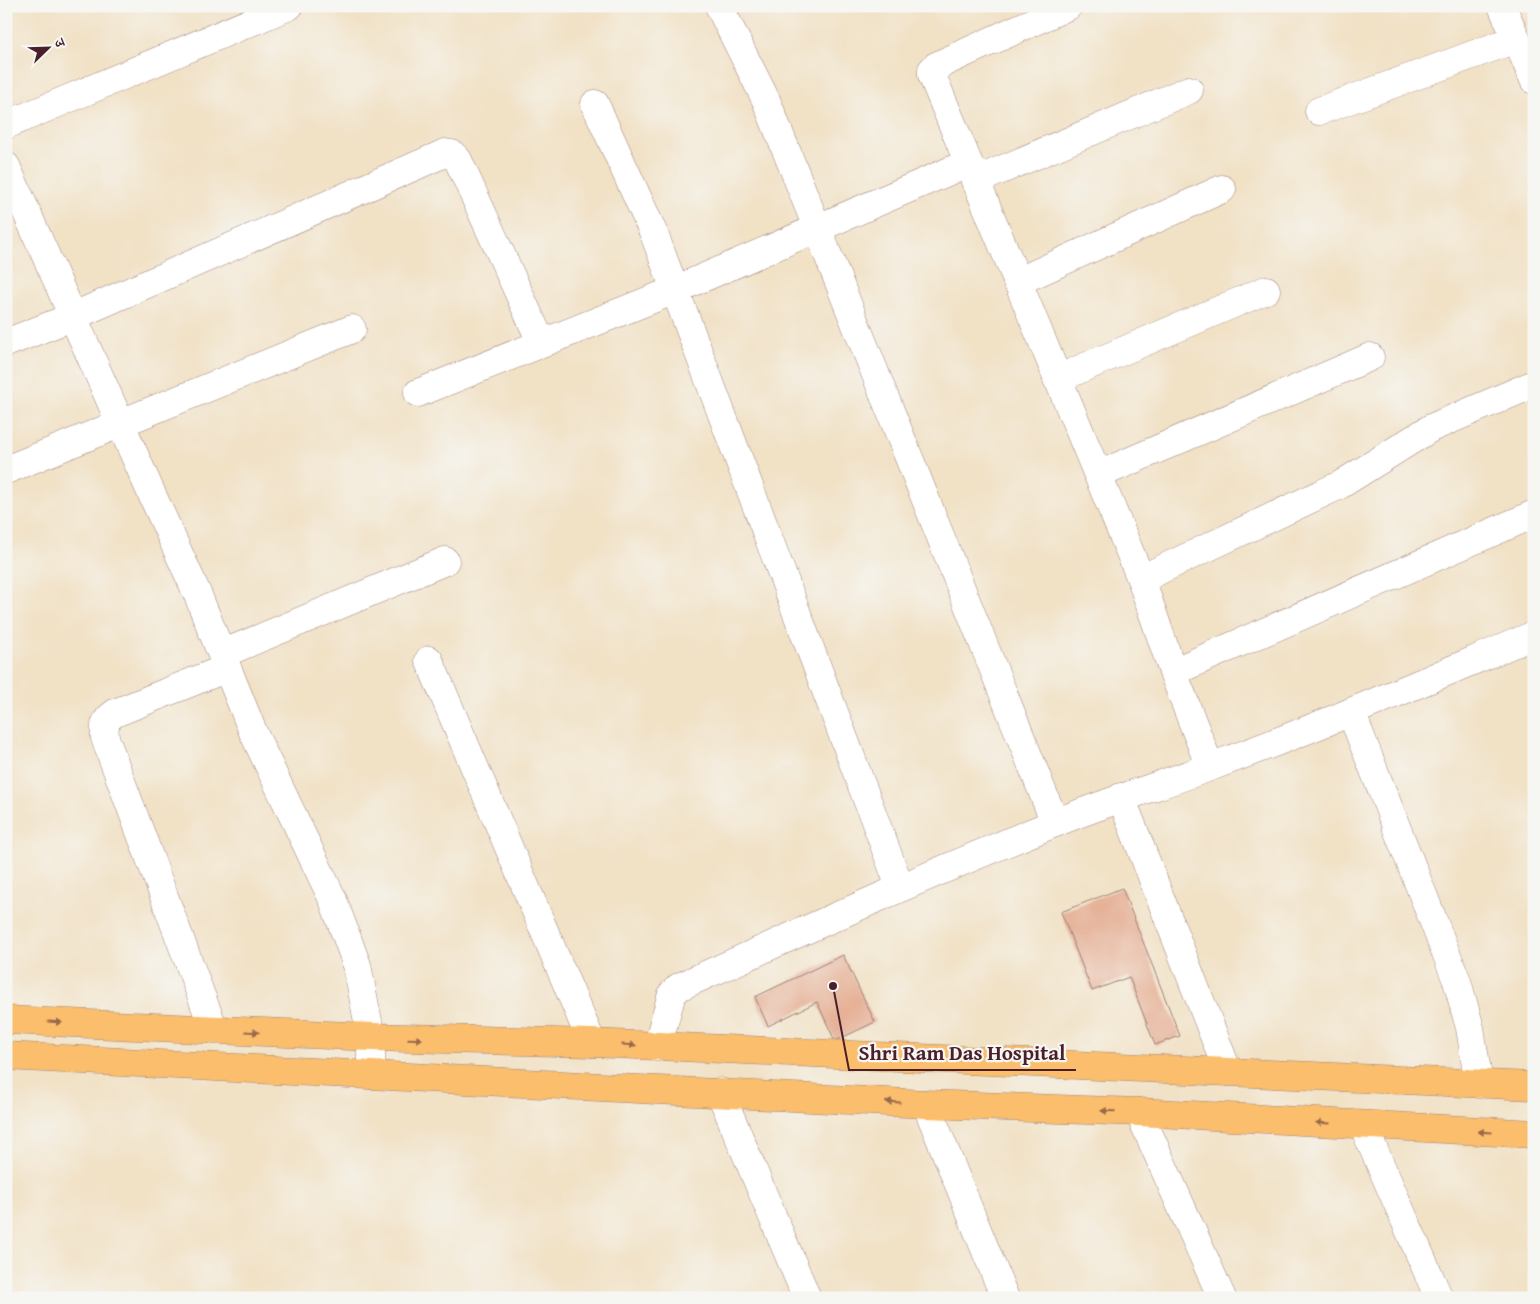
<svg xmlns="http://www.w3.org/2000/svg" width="1540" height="1304" font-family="'Gentium Book Plus','Noto Serif Devanagari',serif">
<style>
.building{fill:#e5ae93}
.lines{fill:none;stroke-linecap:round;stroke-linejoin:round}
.minor-casing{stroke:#9e8078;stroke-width:29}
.major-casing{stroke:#9e8078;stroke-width:29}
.minor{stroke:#fff;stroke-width:28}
.major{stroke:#fabe6d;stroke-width:28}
.oneway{fill:#996749}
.leader{fill:none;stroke:#4a1f2b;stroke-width:2}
.callout-dot{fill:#4a1f2b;stroke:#f6f6f2;stroke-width:2}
.callout-label{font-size:21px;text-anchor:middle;font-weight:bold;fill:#4a1f2b;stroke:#f6f6f2;stroke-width:4.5;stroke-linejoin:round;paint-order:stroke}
</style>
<rect width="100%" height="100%" fill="#f6f6f2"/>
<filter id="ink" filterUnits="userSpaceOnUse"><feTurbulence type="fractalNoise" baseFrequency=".02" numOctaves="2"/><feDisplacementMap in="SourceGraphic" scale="10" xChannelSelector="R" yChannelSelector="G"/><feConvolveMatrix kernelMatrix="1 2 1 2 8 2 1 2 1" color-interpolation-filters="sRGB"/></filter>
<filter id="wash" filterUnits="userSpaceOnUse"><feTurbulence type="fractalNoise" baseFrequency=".0096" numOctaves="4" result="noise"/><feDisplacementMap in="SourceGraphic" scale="20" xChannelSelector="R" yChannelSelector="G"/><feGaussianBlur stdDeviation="1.12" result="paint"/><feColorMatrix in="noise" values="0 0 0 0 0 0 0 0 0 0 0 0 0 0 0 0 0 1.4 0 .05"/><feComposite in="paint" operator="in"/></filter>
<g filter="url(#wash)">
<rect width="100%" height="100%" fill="#f1e1c5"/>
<g id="blocks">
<g class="building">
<polygon points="1122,888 1180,1036 1155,1045 1129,977 1092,991 1061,912"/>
<polygon points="843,955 875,1022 835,1041 817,1002 768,1026 755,997"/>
</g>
</g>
</g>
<g filter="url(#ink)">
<use href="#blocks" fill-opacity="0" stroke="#9e8078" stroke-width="1"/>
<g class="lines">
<g class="minor-casing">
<g id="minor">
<polyline points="719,6 766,100 1055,823"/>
<polyline points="1068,6 936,66 932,70 932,75 1141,579 1173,672 1210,767"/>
<polyline points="1502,6 1534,80"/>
<polyline points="595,104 654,234 900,887"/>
<polyline points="1319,111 1516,39"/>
<polyline points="6,125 289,6"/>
<polyline points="6,166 154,499 197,593 253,732 333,900 357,965 371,1037 371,1075"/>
<polyline points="975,181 1189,90"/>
<polyline points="1017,282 1222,189"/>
<polyline points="6,343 74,316 445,153 452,154 458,160 542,344"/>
<polyline points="1057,379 1266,290"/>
<polyline points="418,393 675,290 968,163"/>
<polyline points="6,470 352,329"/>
<polyline points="1098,475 1370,357"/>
<polyline points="1141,579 1340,485 1431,428 1534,384"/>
<polyline points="222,654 445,561"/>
<polyline points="429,660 592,1043"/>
<polyline points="1173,672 1534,514"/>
<polyline points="1351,712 1457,981 1470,1028 1479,1084"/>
<polyline points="1121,797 1228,1072"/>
<path d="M214 1030 105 738C104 725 104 721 115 713L227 668"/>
<path d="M657 1047 672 994 679 987 688 983C810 928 931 873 1055 823 1106 802 1158 786 1210 767 1320 727 1427 680 1534 635"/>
<polyline points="720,1092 807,1298"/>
<polyline points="926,1104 1005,1298"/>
<polyline points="1139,1112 1222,1298"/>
<polyline points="1363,1125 1439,1298"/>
</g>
</g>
<g class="major-casing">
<g id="major">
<polyline points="6,1020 371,1037 592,1043 1534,1086"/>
<polyline points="6,1056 926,1104 1139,1112 1534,1134"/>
</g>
</g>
<use href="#minor" class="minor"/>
<use href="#major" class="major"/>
</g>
<defs><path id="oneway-solid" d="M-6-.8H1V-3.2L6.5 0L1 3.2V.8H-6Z" transform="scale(1.25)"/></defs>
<g class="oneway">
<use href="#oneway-solid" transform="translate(55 1022) rotate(3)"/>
<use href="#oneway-solid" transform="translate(252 1032) rotate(3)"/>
<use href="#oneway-solid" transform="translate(415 1039) rotate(2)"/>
<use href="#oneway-solid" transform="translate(629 1045) rotate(3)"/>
<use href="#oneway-solid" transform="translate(893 1102) rotate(-177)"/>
<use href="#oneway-solid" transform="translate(1108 1111) rotate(-178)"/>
<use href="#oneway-solid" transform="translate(1323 1123) rotate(-177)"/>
<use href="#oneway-solid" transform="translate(1485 1132) rotate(-177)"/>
</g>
</g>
<path class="leader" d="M833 986L849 1070H1076"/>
<circle class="callout-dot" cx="833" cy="986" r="5"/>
<g class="callout-label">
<text x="962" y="1060">Shri Ram Das Hospital</text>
</g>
<rect width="1540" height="1304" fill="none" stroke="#f6f6f2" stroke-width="25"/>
<g transform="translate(48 48) rotate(67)" stroke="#f6f6f2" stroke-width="4" paint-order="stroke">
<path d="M0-4L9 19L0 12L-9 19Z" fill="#4a1f2b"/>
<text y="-8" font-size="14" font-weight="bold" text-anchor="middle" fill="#4a1f2b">उ</text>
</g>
</svg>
